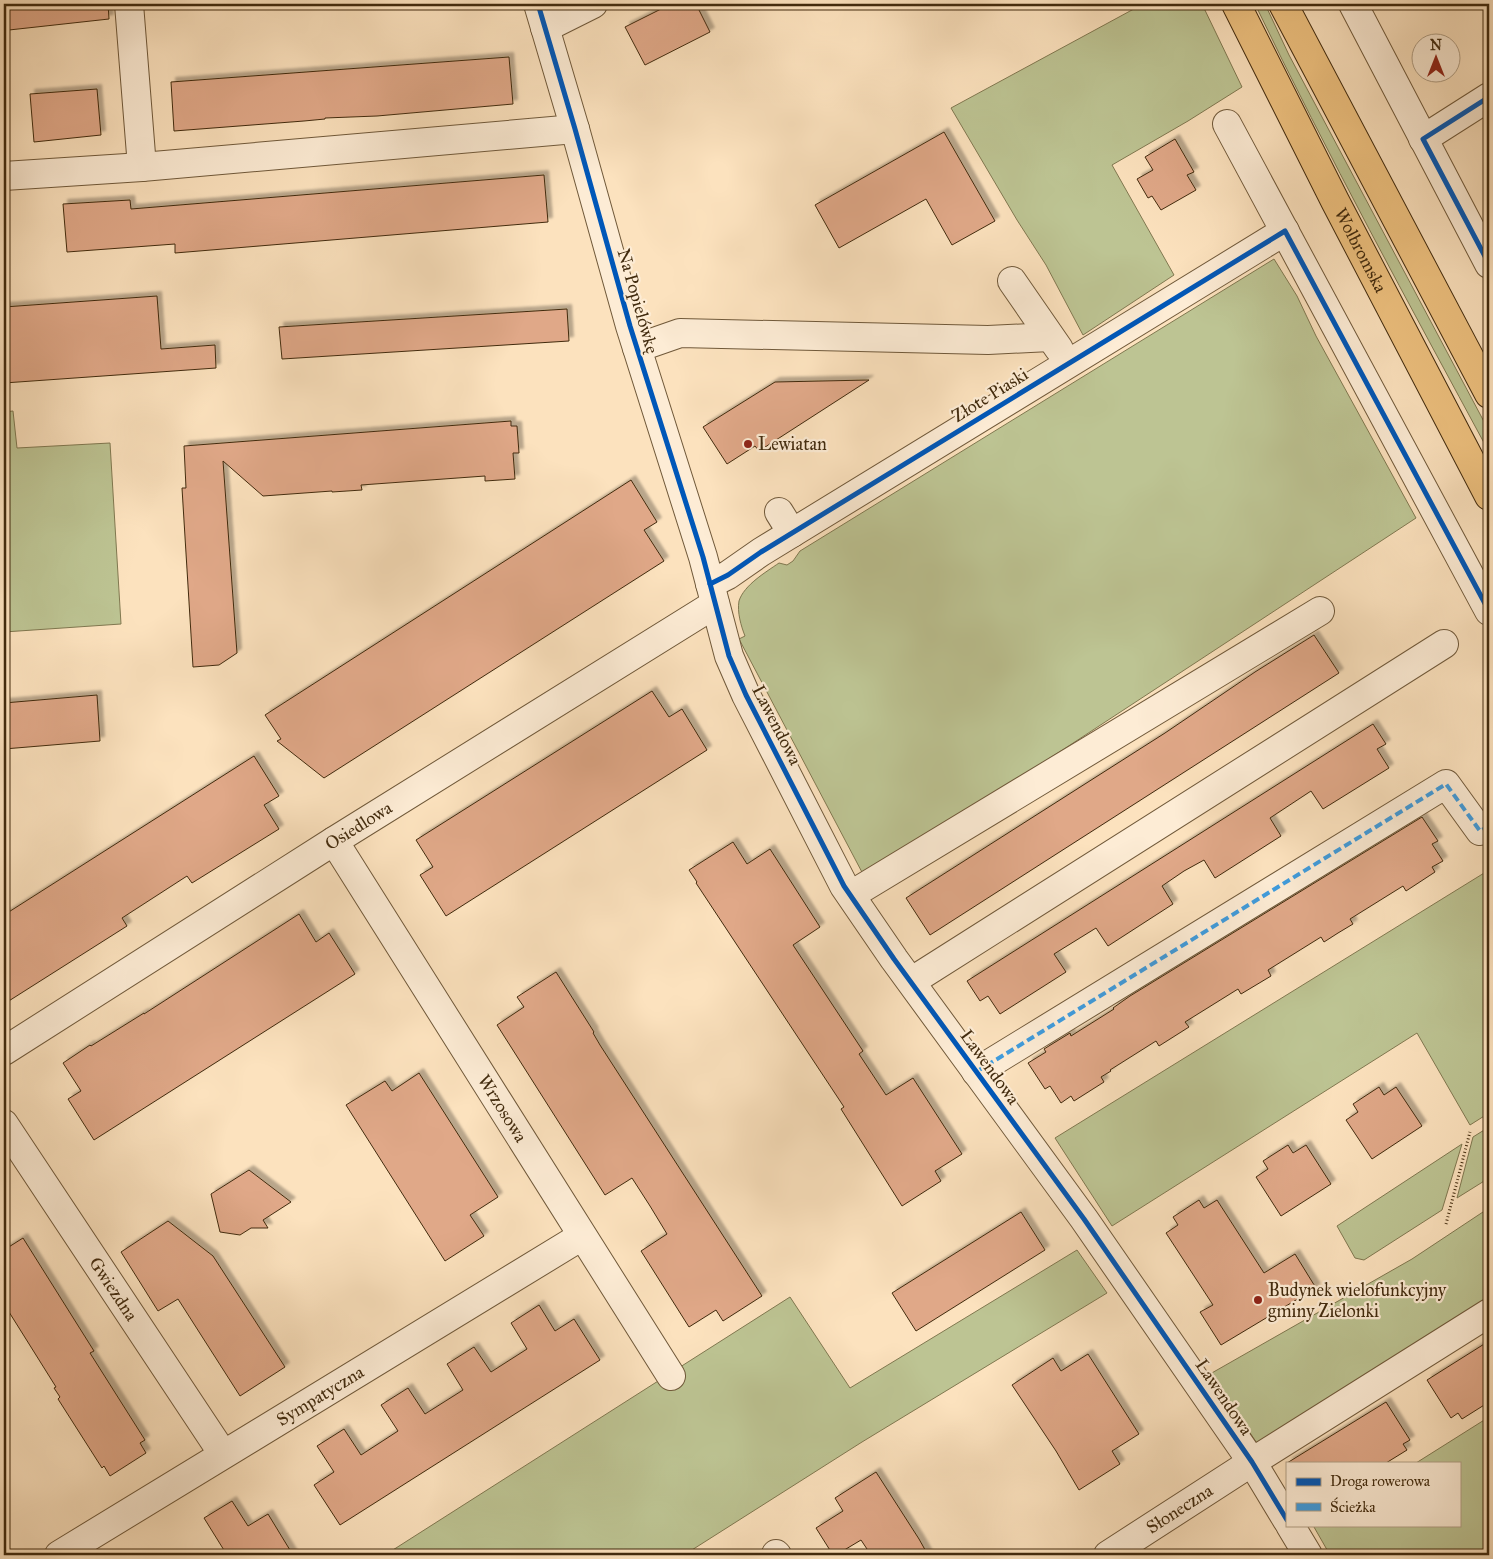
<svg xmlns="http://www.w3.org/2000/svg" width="1493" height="1559" font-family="'IM FELL Great Primer',serif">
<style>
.green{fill:#bdc493;stroke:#807850}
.building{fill:#e0a888;stroke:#422b0e;filter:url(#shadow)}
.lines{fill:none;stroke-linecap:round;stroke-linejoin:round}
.minor-casing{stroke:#70593a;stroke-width:30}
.major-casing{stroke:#422b0e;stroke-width:30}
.path{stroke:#422b0e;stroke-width:3;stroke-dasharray:1 2.5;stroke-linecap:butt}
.minor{stroke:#fdecd5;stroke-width:28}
.major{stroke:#eec17f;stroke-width:28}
.quiet{stroke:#3f9cde;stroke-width:4;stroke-dasharray:8 4;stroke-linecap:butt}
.cycleway-casing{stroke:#fdecd5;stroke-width:8}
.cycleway{stroke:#0057b8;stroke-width:5}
.poi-dot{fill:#8f2418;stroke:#fdecd5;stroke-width:2}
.labels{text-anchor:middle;stroke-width:4.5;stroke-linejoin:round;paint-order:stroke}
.street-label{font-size:18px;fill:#422b0e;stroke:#fdecd5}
.poi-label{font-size:18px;fill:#422b0e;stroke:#fdecd5;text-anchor:start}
</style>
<defs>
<filter id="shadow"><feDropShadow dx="4.5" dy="-4.5" stdDeviation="1" flood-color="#0004"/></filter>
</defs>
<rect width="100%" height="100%" fill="#fce2be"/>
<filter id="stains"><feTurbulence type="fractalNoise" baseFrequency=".004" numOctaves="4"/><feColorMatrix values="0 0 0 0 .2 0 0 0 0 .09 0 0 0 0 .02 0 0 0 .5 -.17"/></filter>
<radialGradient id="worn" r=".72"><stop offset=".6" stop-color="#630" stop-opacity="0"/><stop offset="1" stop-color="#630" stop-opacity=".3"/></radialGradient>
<g class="green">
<polygon points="1143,4 1202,4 1242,87 1188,121 1112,165 1174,275 1083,335 1046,265 1017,220 951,108"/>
<path d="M1255 4H1265L1289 55 1489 431V452C1409 304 1328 156 1255 4Z"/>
<path d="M1274 259 1297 296 1316 336 1416 518 1064 749 864 876 739 639 745 636C741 626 737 612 739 601 744 585 766 572 779 563L787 565 793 561 800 551Z"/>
<polygon points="13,411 17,448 110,443 121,624 4,632 4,412"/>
<polygon points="1489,870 1489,1113 1470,1125 1417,1033 1112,1226 1055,1138"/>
<polygon points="1489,1127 1489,1178 1457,1198 1473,1137"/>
<polygon points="1462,1144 1442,1210 1364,1260 1355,1258 1337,1226"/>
<polygon points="1489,1208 1489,1306 1263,1452 1210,1374 1412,1259"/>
<polygon points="1077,1250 1107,1293 862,1442 684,1555 385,1555 790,1297 850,1388"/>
<polygon points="1489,1417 1489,1555 1330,1555 1314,1527 1317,1525 1459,1525 1459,1463 1416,1463"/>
</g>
<g class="building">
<polygon points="6,4 108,4 109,19 9,30"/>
<polygon points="671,4 696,4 710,32 645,65 625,27"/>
<polygon points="509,57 513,104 377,116 325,118 325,119 304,121 174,131 171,82"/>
<polygon points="97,89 101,135 34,142 30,94"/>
<polygon points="944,132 995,221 952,245 926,199 839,248 815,205"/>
<polygon points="1175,139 1194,172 1187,175 1196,190 1161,210 1152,196 1148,198 1137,179 1153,170 1145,157"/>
<polygon points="544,175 548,222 175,253 175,244 67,252 63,204 130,200 131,209"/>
<polygon points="157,296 161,349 215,345 216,368 4,383 4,307"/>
<polygon points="567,309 569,341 282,359 279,327"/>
<polygon points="869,380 759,451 755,446 727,464 703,427 775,382"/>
<polygon points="511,421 511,426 517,426 519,453 513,453 515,479 485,481 485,476 361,485 362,490 332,492 332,491 263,496 223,461 237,653 219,665 193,667 182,488 186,488 184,446"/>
<polygon points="631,480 657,522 644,530 664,561 324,778 277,741 281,739 265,715"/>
<polygon points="1314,635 1339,673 930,935 906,898 1165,733 1255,672"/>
<polygon points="652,691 669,717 682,709 707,750 446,916 420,875 433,867 416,840"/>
<polygon points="97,695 100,741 4,749 4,703"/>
<polygon points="1373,724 1386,744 1377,749 1389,768 1323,809 1311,791 1270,818 1281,836 1215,878 1204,860 1184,871 1162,886 1173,904 1108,946 1096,928 1054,954 1066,972 1000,1014 988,996 980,1001 967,981"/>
<polygon points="254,756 279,796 264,805 279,829 192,883 187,876 122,918 127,926 4,1004 4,915"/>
<polygon points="1422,817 1438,841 1432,844 1443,861 1432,867 1435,872 1406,891 1403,886 1350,919 1353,924 1338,933 1324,942 1321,937 1268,970 1271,976 1241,994 1238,989 1185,1022 1189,1027 1159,1046 1156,1041 1110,1070 1111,1071 1101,1077 1104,1082 1074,1101 1071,1096 1061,1103 1050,1086 1045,1089 1028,1063 1046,1052 1044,1049 1070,1033 1071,1036 1114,1009 1113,1008 1130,996"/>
<polygon points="733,842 747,864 770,849 820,927 793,945 863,1051 859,1054 886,1095 913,1078 962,1154 935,1171 941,1181 902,1206 841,1109 844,1107 696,883 697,882 689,870"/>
<polygon points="299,914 316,942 329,933 355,974 94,1140 68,1099 81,1091 63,1063 90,1045 91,1046 144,1013 144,1014"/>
<polygon points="556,972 594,1032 593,1033 600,1045 762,1296 723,1321 716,1310 689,1327 641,1251 667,1234 650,1206 632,1178 605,1195 497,1025 524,1007 517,997"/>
<polygon points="419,1073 498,1197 470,1215 484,1236 445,1261 346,1105 385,1081 392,1091"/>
<polygon points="1379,1087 1384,1095 1396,1087 1422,1126 1372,1159 1346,1120 1358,1112 1353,1104"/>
<polygon points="1288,1145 1293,1153 1306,1145 1331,1184 1281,1216 1256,1177 1268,1169 1263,1161"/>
<polygon points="249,1170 291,1202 263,1220 268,1228 251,1228 240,1235 220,1232 211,1194"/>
<polygon points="1199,1200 1204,1208 1217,1200 1264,1273 1295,1254 1316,1288 1221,1345 1200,1312 1213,1305 1166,1233 1178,1225 1173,1217"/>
<polygon points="1021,1212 1045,1250 916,1331 892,1293"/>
<polygon points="168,1221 213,1256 285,1367 240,1396 178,1299 158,1311 121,1252"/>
<polygon points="23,1238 94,1351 90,1353 145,1440 140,1443 146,1453 110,1476 104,1466 102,1468 58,1399 60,1397 54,1388 56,1387 4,1304 4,1250"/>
<polygon points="539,1305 555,1331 574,1319 600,1360 340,1525 314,1485 334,1472 317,1446 344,1429 361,1455 398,1431 381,1405 408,1388 425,1414 463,1390 447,1364 474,1347 491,1372 527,1349 511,1323"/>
<polygon points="1489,1341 1489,1402 1462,1419 1458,1413 1451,1418 1427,1380"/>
<polygon points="1088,1354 1139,1434 1112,1451 1120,1464 1079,1490 1056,1451 1012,1385 1053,1358 1061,1371"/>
<polygon points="1386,1402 1410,1440 1403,1444 1407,1450 1386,1463 1287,1463"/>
<polygon points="876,1472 919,1539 928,1555 871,1555 861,1540 836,1555 833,1555 816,1528 843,1511 835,1498"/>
<polygon points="232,1501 248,1526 268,1514 293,1555 227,1555 204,1518"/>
</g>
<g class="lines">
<g class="minor-casing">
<g id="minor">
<polyline points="129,4 142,167"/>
<polyline points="538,4 575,129 630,326 703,557 729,656 746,695 844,886 894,959 1084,1219 1252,1462 1287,1520"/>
<polyline points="1353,4 1489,264"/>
<polyline points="545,28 593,4"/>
<polyline points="1227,124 1489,611"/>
<polyline points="1423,139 1489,97"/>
<polyline points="4,176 142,167 575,129"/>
<polyline points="1012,281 1059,349"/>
<polyline points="637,348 680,333 988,340 1050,337"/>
<polyline points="779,512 792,533"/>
<polyline points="710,584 728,575 761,552 1285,231"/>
<path id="s1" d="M334 841 671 1376"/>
<polyline points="851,895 1320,611"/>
<polyline points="912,981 1444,644"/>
<path id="s2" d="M4 1051 334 841 715 604"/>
<polyline points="976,1072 1446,784 1480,831 1489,826"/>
<path id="s3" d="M4 1124 223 1454"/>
<polyline points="1290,1525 1308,1555"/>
<polyline points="776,1554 777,1555"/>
<path id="s4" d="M59 1555 582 1236"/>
<path id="s5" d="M1108 1555 1252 1462 1489 1313"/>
</g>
</g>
<g class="major-casing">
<g id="major">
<path id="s6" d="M1236 4 1335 201 1489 496"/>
<polyline points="1283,4 1489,394"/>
</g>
</g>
<polyline class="path" points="1446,1224 1470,1132"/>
<use href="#minor" class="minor"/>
<use href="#major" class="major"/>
<polyline class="quiet" points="976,1072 1446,784 1480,831 1489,826"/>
<g class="cycleway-casing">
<g id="cycleway">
<polyline points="538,4 575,129 630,326 703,557 729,656 746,695 844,886 894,959 1084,1219 1252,1462 1287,1520"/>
<polyline points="1489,97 1423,139 1489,264"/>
<polyline points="710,584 728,575 761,552 1285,231 1489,611"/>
</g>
</g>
<use href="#cycleway" class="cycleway"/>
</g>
<g class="poi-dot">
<circle cx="748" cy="444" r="5"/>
<circle cx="1258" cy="1300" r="5"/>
</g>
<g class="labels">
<g class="street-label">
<text dy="6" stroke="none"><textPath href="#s6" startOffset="276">Wolbromska</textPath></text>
<text transform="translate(638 301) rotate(74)" y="6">Na Popielówkę</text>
<text transform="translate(990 395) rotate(-32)" y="6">Złote Piaski</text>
<text transform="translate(777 725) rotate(63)" y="6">Lawendowa</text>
<text dy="6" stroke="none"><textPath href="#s2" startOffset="420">Osiedlowa</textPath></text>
<text transform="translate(990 1067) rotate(54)" y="6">Lawendowa</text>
<text dy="6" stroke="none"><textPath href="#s1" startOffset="316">Wrzosowa</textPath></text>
<text dy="6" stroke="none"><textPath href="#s3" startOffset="198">Gwiezdna</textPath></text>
<text dy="6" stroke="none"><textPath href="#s4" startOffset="306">Sympatyczna</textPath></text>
<text transform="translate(1224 1397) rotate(56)" y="6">Lawendowa</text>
<text dy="6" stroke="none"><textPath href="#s5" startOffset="85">Słoneczna</textPath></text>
</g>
<g class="poi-label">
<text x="758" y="450">Lewiatan</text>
<text x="1268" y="1296">Budynek wielofunkcyjny<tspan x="1268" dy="21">gminy Zielonki</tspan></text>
</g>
</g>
<rect width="1493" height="1559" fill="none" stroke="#fce2be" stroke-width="20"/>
<rect x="5" y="5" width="1483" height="1549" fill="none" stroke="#422b0e" stroke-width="2.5"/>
<rect x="10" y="10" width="1473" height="1539" fill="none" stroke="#422b0e"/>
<rect x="1286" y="1462" width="175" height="65" fill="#fdecd5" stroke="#b29f85"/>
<rect x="1296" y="1478" width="25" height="8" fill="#0057b8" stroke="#b29f85"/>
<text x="1330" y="1486" font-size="15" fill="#422b0e">Droga rowerowa</text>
<rect x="1296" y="1503" width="25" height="8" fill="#3f9cde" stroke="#b29f85"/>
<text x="1330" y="1512" font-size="15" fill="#422b0e">Ścieżka</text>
<g transform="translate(1436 58)"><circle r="24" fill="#fdecd5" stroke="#b29f85"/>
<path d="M0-4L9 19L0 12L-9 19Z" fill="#8f2418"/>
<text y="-8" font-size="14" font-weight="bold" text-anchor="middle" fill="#422b0e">N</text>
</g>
<rect width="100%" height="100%" filter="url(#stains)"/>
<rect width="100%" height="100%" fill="url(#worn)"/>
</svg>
